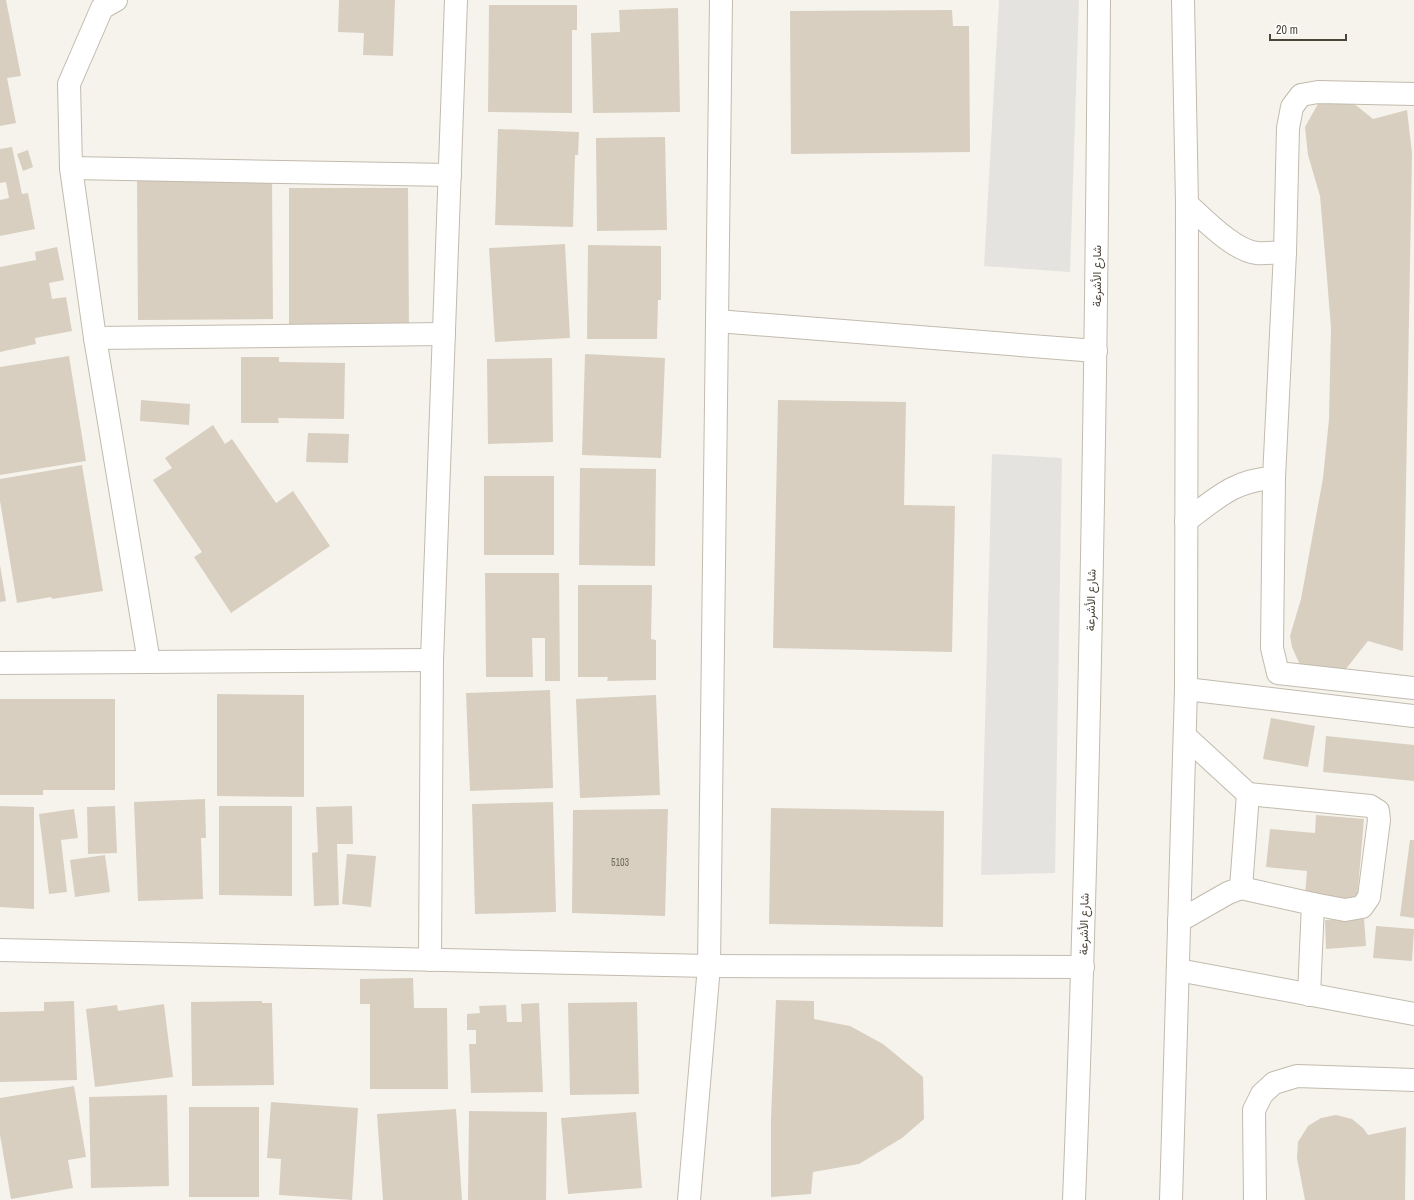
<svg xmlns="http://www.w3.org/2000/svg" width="1414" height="1200" font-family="'Archivo Narrow',Vazirmatn,sans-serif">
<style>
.parking{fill:#e5e3e0}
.building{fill:#d8cfc1}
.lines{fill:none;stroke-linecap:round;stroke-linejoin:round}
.minor-casing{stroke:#c2bbae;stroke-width:24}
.minor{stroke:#fff;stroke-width:22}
.labels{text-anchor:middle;stroke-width:3;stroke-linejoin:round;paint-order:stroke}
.number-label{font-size:10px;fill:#6e675b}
.street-label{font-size:12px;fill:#4b4439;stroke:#fff}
</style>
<rect width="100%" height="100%" fill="#f6f3ec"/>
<g class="parking">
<polygon points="999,0 1079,0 1070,272 984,266"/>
<polygon points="992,454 1062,458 1055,873 981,875"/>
</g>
<g class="building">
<polygon points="0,0 6,0 21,76 7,78 16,123 0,126"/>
<polygon points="339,0 395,0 393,56 363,55 364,33 338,32"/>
<polygon points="489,5 577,5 577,30 572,30 572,113 488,112"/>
<polygon points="678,8 680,112 593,113 591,33 620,32 619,10"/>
<polygon points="952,10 953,26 969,26 970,152 791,154 790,11"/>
<polygon points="1344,100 1357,106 1373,119 1407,110 1412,153 1403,651 1368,641 1345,670 1300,665 1292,647 1290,636 1301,599 1323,478 1329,419 1331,328 1326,266 1320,196 1308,155 1305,127 1319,102"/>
<polygon points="498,129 579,132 578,155 575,155 573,227 495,225"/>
<polygon points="665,137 667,230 597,231 596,138"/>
<polygon points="12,147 22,194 28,193 35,229 0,236 0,200 9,198 6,182 0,183 0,149"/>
<polygon points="28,150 33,167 23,171 17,154"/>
<polygon points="272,179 273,319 138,320 137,180"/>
<polygon points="289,188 408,188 409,327 289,327"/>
<polygon points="565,244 570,338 495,342 489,248"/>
<polygon points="588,245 661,246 661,300 658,300 657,339 587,339"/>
<polygon points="57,247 64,280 49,283 52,299 66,297 72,331 35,338 36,344 0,352 0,267 36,260 35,252"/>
<polygon points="585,354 665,358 661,458 582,455"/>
<polygon points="69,356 86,461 0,475 0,367"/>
<polygon points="241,357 279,357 279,362 345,363 344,419 278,418 279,423 241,423"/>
<polygon points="552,358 553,442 488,444 487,359"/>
<polygon points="141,400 190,404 189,425 140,421"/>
<polygon points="778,400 906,402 904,505 955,506 952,652 773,648"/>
<polygon points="213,425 225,444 232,439 276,503 293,491 330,546 231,613 194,557 202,552 153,480 172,468 165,458"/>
<polygon points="308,433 349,434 348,463 306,462"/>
<polygon points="82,465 103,591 52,599 51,597 17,603 0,501 0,479"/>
<polygon points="580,468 656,469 655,566 579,565"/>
<rect x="484" y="476" width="70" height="79"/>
<polygon points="0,565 6,601 0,602"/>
<polygon points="485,573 559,573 560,681 545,681 545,638 532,638 533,677 486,677"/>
<polygon points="578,585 652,585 651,639 656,640 656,680 607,681 608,677 578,677"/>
<polygon points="550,690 553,788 470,791 466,693"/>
<polygon points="217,694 304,695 304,797 217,796"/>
<polygon points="656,695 660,795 580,798 576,699"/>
<polygon points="0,699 115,699 115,790 43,790 43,795 0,795"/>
<polygon points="1271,718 1315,726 1308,767 1263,759"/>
<polygon points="1326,736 1414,745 1414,781 1323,772"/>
<polygon points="205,799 206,838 201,838 203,899 138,901 134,802"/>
<polygon points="553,802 556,912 475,914 472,804"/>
<polygon points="0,806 34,807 34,909 0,907"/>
<polygon points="115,806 117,853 88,854 87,807"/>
<polygon points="219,806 292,806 292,896 219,895"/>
<polygon points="352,806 353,844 337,844 339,905 314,906 312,853 318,852 316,807"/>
<polygon points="771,808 944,811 943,927 769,924"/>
<polygon points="74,809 78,838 61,840 67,892 49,894 39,814"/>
<polygon points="668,809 665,916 572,913 573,810"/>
<polygon points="1316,815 1364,819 1357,900 1305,895 1307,871 1266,867 1270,829 1315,833"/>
<polygon points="1410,840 1414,840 1414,918 1400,916"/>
<polygon points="347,854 376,856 371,907 342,904"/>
<polygon points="105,855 110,892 75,897 70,860"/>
<polygon points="1364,918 1366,946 1326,949 1325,920"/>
<polygon points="1376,926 1414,929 1412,961 1373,958"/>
<polygon points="413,978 414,1008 447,1008 448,1089 370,1089 370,1004 360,1004 360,979"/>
<polygon points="776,1000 814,1001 814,1019 850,1026 883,1044 923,1077 924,1119 902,1138 859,1164 813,1172 811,1194 771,1197 771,1118"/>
<polygon points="74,1001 77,1080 0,1082 0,1012 44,1011 44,1002"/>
<polygon points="262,1001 262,1003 272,1003 274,1085 192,1086 191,1002"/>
<polygon points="637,1002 639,1094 570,1095 568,1003"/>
<polygon points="539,1003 543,1092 471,1093 469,1044 476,1044 476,1030 467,1030 467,1014 480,1013 479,1006 506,1005 507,1022 522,1022 521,1004"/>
<polygon points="164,1004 173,1077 95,1087 86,1009 117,1005 118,1011"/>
<polygon points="74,1086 86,1157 68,1160 73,1188 11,1199 0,1135 0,1098"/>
<polygon points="167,1095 169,1186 91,1188 89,1097"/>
<polygon points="271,1102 358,1108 352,1200 279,1195 281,1159 267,1158"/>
<rect x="189" y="1107" width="70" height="90"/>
<polygon points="456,1109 462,1200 383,1200 377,1114"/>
<polygon points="469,1111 547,1112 546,1200 468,1200"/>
<polygon points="636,1112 642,1188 568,1194 561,1118"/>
<polygon points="1336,1115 1352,1119 1363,1128 1368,1135 1406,1127 1405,1200 1305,1200 1297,1158 1298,1142 1308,1126 1321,1118"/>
</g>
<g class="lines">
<g class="minor-casing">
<g id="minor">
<polyline points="116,0 102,8 69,84 71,168 95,338 149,662"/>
<polyline points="1414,94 1318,92 1301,95 1292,107 1288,128 1285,252 1274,478 1272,648 1278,673 1414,688"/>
<polyline points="71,168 450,175"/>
<path d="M1187 204C1204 219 1234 251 1257 253 1266 254 1276 252 1285 252"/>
<polyline points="717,321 1096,351"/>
<polyline points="95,338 444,334"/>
<path d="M1186 521C1217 498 1234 480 1274 478"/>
<polyline points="0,663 432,660"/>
<polyline points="1186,689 1414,716"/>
<polyline points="1241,888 1313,904 1345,910 1362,907 1369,897 1379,820 1378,811 1370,806 1248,794"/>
<polyline points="1179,921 1228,893 1241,888 1248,794 1185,736"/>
<polyline points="0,950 709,966 1083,967"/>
<polyline points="430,960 432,660 456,0"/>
<polyline points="1178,970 1414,1014"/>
<polyline points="1309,995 1313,904"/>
<polyline points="689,1200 709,966 721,0"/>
<path d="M1074 1200C1090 800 1096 400 1099 0"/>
<polyline points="1171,1200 1186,689 1187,204 1183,0"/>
<polyline points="1255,1200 1254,1110 1262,1094 1274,1083 1297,1076 1414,1080"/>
</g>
</g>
<use href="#minor" class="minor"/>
</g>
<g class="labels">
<g class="number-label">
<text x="620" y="866">5103</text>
</g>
<g class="street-label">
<text transform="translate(1097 276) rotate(-90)" y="4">شارع الأشرعة</text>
<text transform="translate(1091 600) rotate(-89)" y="4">شارع الأشرعة</text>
<text transform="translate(1084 924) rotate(-89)" y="4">شارع الأشرعة</text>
</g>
</g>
<path d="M1270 34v6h76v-6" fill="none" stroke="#4b4439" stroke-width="2"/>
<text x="1276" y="34" font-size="12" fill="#4b4439" stroke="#ffffff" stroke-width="3" paint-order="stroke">20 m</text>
</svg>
